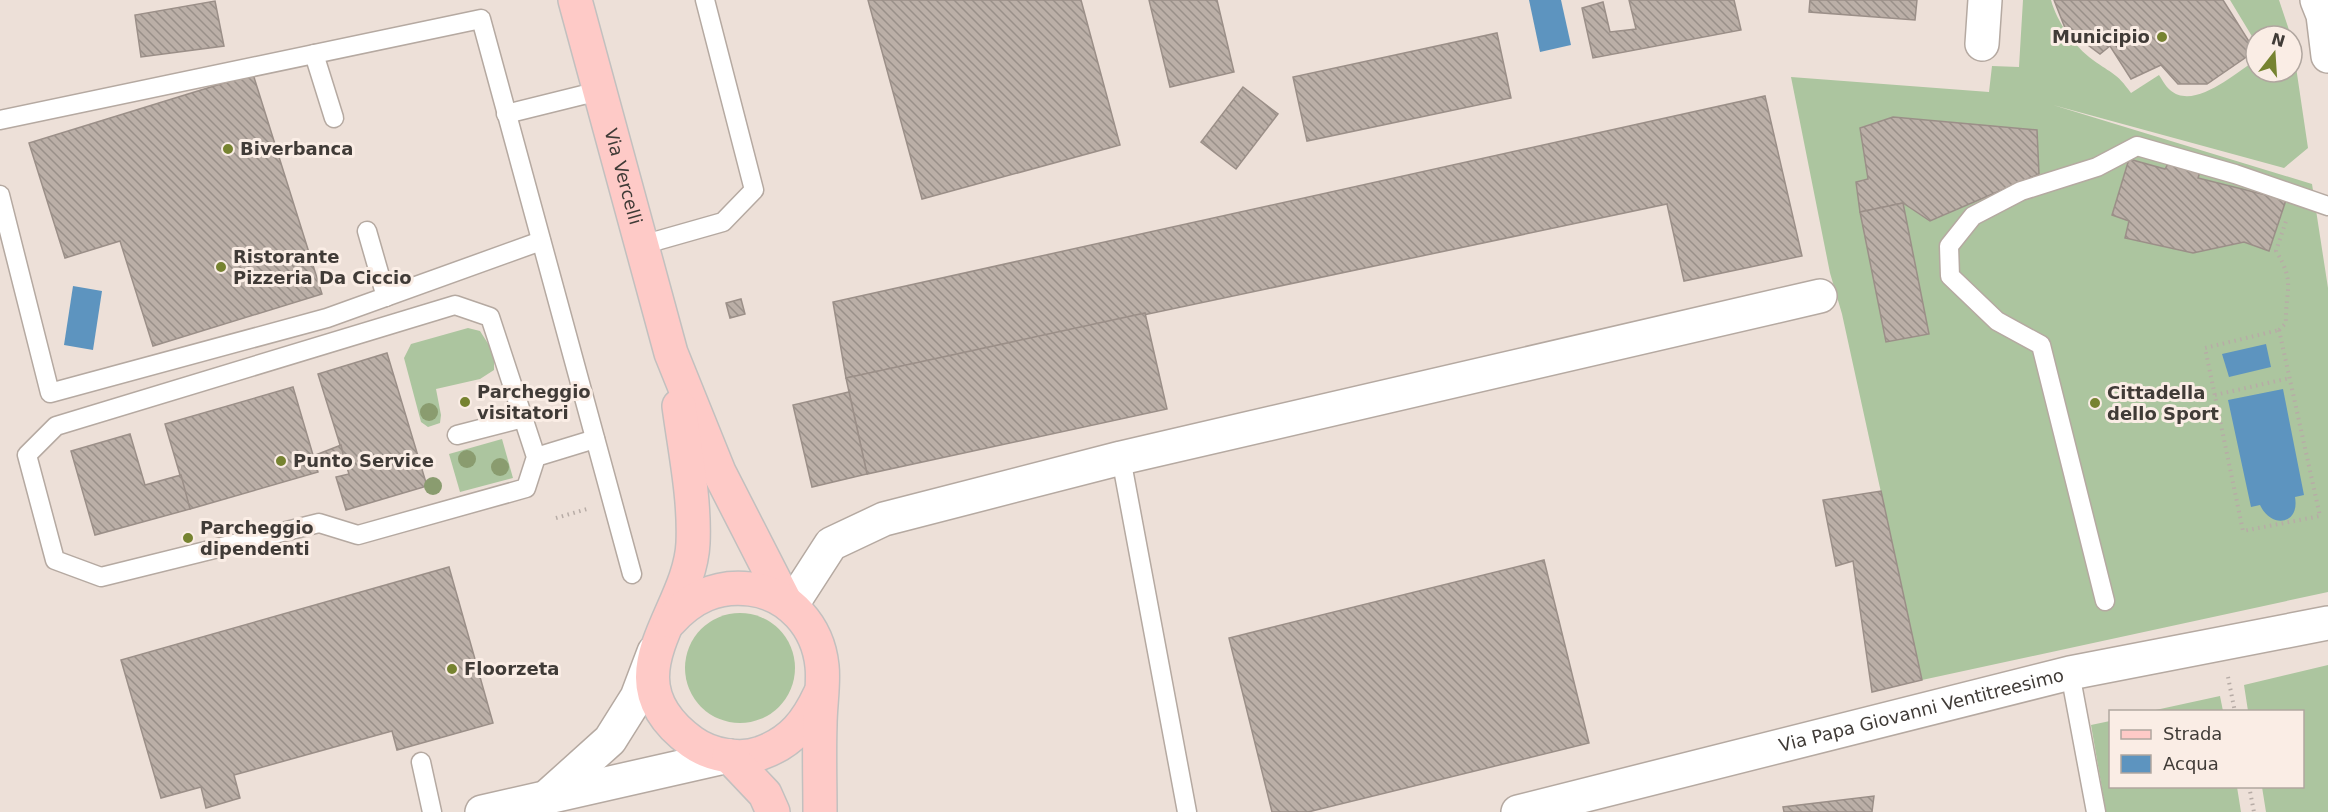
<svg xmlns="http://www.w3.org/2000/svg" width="2328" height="812" font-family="'DejaVu Sans',sans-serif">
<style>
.grass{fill:#acc59f}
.water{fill:#5d94bf}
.building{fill:url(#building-back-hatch);stroke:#9b8f88;stroke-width:1.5}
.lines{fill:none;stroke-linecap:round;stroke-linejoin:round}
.service-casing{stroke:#b5a9a1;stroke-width:21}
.minor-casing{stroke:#b5a9a1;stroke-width:36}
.primary-casing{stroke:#c2c0bf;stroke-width:36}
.path{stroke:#b7aca6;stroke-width:4;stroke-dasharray:1.5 4.5;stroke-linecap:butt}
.service{stroke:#fff;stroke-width:18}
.minor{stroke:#fff;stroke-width:33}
.primary{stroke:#fecac7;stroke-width:33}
.tree{fill:#8a9c6f}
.poi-dot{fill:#768330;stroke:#faede5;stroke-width:2}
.labels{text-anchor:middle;stroke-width:6;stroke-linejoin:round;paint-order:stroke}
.poi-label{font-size:18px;font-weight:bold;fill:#403b37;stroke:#faede5;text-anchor:start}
.street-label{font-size:18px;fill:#403b37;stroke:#faede5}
</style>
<defs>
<pattern id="building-back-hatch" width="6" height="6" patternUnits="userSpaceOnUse" patternTransform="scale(1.5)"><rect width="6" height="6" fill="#bbafa7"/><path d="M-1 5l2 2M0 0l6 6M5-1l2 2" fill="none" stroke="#999089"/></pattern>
</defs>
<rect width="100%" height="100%" fill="#ede0d8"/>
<g class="grass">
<path d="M2023 0H2051C2057 22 2074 46 2093 60 2112 74 2116 72 2131 93L2159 75C2162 79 2165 86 2170 90 2194 111 2235 73 2256 60V72H2292V40L2308 148 2284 168 2053 105 2312 184 2328 288V592L1922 680 1842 314 1830 273 1791 77 1989 92 1992 66 2019 67Z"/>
<polygon points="2230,0 2279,0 2291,36 2256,36 2256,43"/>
<polygon points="468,328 480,331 494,353 494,370 480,379 436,389 441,415 440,423 428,427 421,422 404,358 411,344"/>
<polygon points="502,439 513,478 460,492 449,454"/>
<circle cx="740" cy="668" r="55"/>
<polygon points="2328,665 2328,812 2266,812 2262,787 2302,786 2302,712 2248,711 2244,685"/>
<polygon points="2220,696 2223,711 2151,711"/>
<polygon points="2110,721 2110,786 2237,787 2241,812 2106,812 2091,725"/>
</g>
<g class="water">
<polygon points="1529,0 1561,0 1571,45 1540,52"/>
<polygon points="73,286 102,291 93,350 64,345"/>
<polygon points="2266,344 2271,367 2229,377 2222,354"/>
<path d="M2283 389 2304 495 2295 497C2300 525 2271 529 2260 505L2251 507 2228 400Z"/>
</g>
<g class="building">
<polygon points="868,0 1081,0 1120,145 922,199"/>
<polygon points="1149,0 1217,0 1234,72 1170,87"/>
<polygon points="1629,0 1734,0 1741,30 1593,58 1582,8 1603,2 1610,32 1636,29"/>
<polygon points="1810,0 1917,0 1915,20 1809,12"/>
<polygon points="2054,0 2223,0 2255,51 2207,84 2178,84 2161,65 2131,79 2110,46 2100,54 2065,28"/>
<polygon points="215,1 224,46 141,57 135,15"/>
<polygon points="1497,33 1511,98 1307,141 1293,77"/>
<polygon points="253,74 322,294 153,346 120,241 65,258 29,143"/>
<polygon points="1243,87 1278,114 1236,169 1201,142"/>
<polygon points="1765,96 1802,256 1684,281 1667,204 846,378 833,302"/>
<polygon points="1893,117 2037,130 2039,174 1930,221 1903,203 1860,212 1856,182 1868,179 1860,128"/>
<polygon points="2129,159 2165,169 2169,162 2201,169 2198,178 2286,200 2269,251 2244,242 2193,253 2125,238 2129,221 2112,215"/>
<polygon points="1903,203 1929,334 1886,342 1860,212"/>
<polygon points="741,299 745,314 730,318 726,303"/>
<polygon points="1145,313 1167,409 867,474 846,378"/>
<polygon points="387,353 427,486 346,510 336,477 349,474 318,374"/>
<polygon points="293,387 318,472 190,509 165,424"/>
<polygon points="849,392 867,474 812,487 793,405"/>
<polygon points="130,434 145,485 181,475 190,509 95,535 71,451"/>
<polygon points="341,445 344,458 316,467 313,456"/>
<polygon points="1881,491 1922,680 1872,692 1853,561 1836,566 1823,500"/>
<polygon points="1544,560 1589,743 1308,812 1272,812 1229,638"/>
<polygon points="449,567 493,723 397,750 392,731 234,775 240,798 206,808 201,787 161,798 121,660"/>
<polygon points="1874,796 1872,812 1784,812 1783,807"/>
</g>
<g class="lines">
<g class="service-casing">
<g id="service">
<polyline points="314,54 334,118"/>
<polyline points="506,114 599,91"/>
<polyline points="0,120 481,19 632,574"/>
<polyline points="0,195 50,393 327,318 541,241"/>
<polyline points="367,231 386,297"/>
<polyline points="642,245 723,222 754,190 705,0"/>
<polyline points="457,435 523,418"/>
<polyline points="536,457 526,488 358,535 319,523 101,577 55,560 27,455 56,426 455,305 490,317 536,457 595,439"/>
<polyline points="1121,458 1187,812"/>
<polyline points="2105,601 2041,345 1997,321 1950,276 1949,246 1973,216 2021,191 2097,167 2137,146 2235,174 2328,206"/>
<polyline points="2070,673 2096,812"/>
<polyline points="421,762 432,812"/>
</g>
</g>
<g class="minor-casing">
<g id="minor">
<polyline points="2317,0 2323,15 2328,56"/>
<polyline points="1982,44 1985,0"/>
<polyline points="791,606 831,544 884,519 1121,458 1820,296"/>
<polyline points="550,794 610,740 637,697 654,652"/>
<polyline points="482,812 729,756"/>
<path id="s1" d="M1518 812 2070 673 2328 623"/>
</g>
</g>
<g class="primary-casing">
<g id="primary">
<path id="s2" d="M575 0 671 353 719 472 785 601"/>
<path d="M679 406C685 451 695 498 693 543 690 614 604 678 692 742 710 755 740 761 761 753 792 742 807 722 820 694"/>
<path d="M670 621C692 597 717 585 750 589 790 594 818 627 822 666 824 684 820 706 820 725 819 754 820 783 820 812"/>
<polyline points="729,756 765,794 773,812"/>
</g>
</g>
<g class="path">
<polygon points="2279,330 2320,516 2243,531 2205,348"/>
<path d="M2279 330 2286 323C2285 290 2296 283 2276 251L2286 221"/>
<polyline points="2215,395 2290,378"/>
<polyline points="556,518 587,509"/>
<polyline points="2228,677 2235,712"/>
<polyline points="2249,786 2254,812"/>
</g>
<use href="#service" class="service"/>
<use href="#minor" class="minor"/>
<use href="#primary" class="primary"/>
</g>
<g class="tree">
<circle cx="429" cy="412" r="9"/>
<circle cx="467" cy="459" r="9"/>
<circle cx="500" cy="467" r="9"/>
<circle cx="433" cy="486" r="9"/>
</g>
<g class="poi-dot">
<circle cx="2162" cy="37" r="6"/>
<circle cx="228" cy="149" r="6"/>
<circle cx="221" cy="267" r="6"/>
<circle cx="465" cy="402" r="6"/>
<circle cx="2095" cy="403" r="6"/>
<circle cx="281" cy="461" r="6"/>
<circle cx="188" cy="538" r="6"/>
<circle cx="452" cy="669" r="6"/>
</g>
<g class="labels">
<g class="poi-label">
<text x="2150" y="43" text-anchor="end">Municipio</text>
<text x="240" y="155">Biverbanca</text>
<text x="233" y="263">Ristorante<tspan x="233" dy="21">Pizzeria Da Ciccio</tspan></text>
<text x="477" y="398">Parcheggio<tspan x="477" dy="21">visitatori</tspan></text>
<text x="2107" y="399">Cittadella<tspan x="2107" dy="21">dello Sport</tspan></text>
<text x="293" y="467">Punto Service</text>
<text x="200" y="534">Parcheggio<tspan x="200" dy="21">dipendenti</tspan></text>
<text x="464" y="675">Floorzeta</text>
</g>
<g class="street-label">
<text dy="6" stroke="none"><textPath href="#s2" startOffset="183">Via Vercelli</textPath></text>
<text dy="6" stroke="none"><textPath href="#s1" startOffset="416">Via Papa Giovanni Ventitreesimo</textPath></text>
</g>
</g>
<rect x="2109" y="710" width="195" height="78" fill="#faede5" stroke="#b0a69f" stroke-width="1.5"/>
<rect x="2121" y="730" width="30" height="9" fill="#fecac7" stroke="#b0a69f" stroke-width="1.5"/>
<text x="2163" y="740" font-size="18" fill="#403b37">Strada</text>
<rect x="2121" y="755" width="30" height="18" fill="#5d94bf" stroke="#b0a69f" stroke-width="1.5"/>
<text x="2163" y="770" font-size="18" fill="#403b37">Acqua</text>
<g transform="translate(2274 54) rotate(17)"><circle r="28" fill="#faede5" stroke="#b0a69f" stroke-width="1.5"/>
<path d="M0-4.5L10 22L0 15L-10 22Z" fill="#768330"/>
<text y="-9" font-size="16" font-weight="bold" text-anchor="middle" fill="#403b37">N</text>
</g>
</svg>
